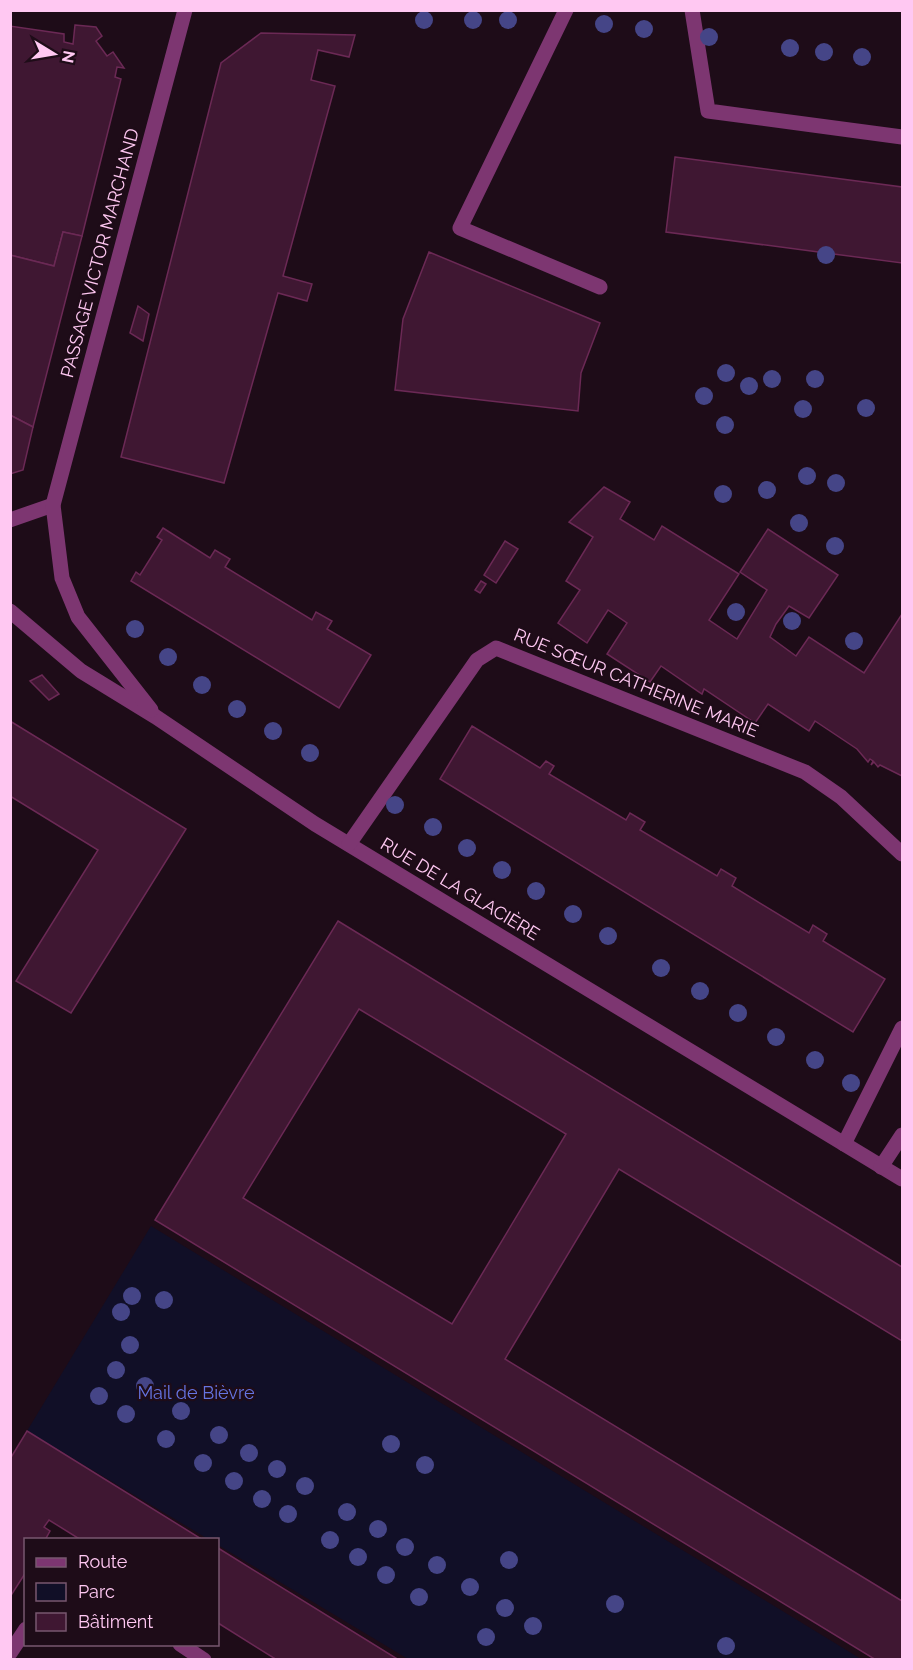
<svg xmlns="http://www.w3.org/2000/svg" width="913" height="1670" font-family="Raleway,sans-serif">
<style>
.green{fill:#110f27}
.building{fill:#3f1732;stroke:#6b2955;stroke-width:1.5;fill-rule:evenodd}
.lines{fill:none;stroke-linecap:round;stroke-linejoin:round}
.minor{stroke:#7d3671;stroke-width:15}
.tree{fill:#454587}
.labels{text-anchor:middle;stroke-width:4.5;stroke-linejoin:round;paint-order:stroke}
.street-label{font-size:18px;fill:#ffc8f2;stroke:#1e0c18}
.park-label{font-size:18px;fill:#6574e2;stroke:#1e0c18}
</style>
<rect width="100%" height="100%" fill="#1e0c18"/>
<polygon class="green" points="151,1226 861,1659 408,1659 218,1545 218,1540 208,1539 27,1431"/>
<g class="building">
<polygon points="75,25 96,27 102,36 96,41 107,56 113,52 124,68 117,67 115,77 121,79 82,236 63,232 54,266 10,255 10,26 64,34 64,42 73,44"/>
<polygon points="261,33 355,35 349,57 318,50 311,80 335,86 283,276 312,284 307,301 278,293 224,483 121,457 221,63"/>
<polygon points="675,157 902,187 902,263 666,232"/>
<polygon points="63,232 82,236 33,427 10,415 10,255 54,266"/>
<polygon points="429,252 600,323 581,373 578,411 395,390 403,319"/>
<polygon points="138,306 149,314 143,341 130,333"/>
<polygon points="10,415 33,427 23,470 10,474"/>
<polygon points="604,487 630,502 620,519 654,540 662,526 739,574 709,620 737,639 767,590 740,572 768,529 838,575 809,618 789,606 776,624 770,637 796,656 809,637 864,673 902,614 902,776 880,765 878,767 874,762 871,765 873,761 870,759 868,762 857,749 815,721 809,731 768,704 755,723 704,689 702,694 661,666 650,682 607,654 627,623 608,610 587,643 558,623 580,590 566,581 593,537 569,522"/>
<polygon points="163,528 210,558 215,550 230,559 225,567 312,620 316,612 332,621 327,629 371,655 339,708 131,581 136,572 140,575 162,540 157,537"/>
<polygon points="505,541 518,549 496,583 484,575"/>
<polygon points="481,581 486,584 480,593 475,590"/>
<polygon points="42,675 59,694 49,700 30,681"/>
<polygon points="10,721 186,829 71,1013 16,981 98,850 10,796"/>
<polygon points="472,726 540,768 546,761 554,766 549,774 626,820 630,813 645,822 640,830 717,876 721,869 736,878 732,886 809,933 813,925 827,934 823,941 885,979 853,1032 440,779"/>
<path d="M338 921 902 1267V1341L619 1169 505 1359 902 1601V1660H876L155 1220ZM359 1009 566 1134 452 1324 243 1198Z"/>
<polygon points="27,1431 203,1540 81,1540 49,1520 44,1527 50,1531 45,1540 26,1540 26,1572 10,1597 10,1459"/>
<polygon points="218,1548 399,1660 277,1660 218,1623"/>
</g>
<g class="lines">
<g class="minor">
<polyline points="566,10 460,228 600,287"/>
<polyline points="692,10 708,111 902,137"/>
<polyline points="10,520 53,505"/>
<polyline points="10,611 81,671 156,717 315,824 902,1179"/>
<polyline points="151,710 78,617 62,578 53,505 185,10"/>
<polyline points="349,844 477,660 496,648 805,772 841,797 902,854"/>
<polyline points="844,1144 902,1028"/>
<polyline points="881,1167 902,1135"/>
<polyline points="180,1644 204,1660"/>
<polyline points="10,1653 26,1629"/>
</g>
</g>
<g class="tree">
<circle cx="424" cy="20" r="9"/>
<circle cx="473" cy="20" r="9"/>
<circle cx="508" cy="20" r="9"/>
<circle cx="604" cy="24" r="9"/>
<circle cx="644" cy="29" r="9"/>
<circle cx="709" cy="37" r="9"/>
<circle cx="790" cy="48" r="9"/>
<circle cx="824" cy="52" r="9"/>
<circle cx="862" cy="57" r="9"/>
<circle cx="826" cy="255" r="9"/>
<circle cx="726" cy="373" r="9"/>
<circle cx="772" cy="379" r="9"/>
<circle cx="815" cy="379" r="9"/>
<circle cx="749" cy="386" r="9"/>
<circle cx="704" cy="396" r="9"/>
<circle cx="866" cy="408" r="9"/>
<circle cx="803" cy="409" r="9"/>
<circle cx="725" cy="425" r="9"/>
<circle cx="807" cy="476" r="9"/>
<circle cx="836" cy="483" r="9"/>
<circle cx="767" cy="490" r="9"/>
<circle cx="723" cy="494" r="9"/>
<circle cx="799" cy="523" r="9"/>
<circle cx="835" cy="546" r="9"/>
<circle cx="736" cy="612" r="9"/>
<circle cx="792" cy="621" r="9"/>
<circle cx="135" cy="629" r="9"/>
<circle cx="854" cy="641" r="9"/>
<circle cx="168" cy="657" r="9"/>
<circle cx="202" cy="685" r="9"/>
<circle cx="237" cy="709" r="9"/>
<circle cx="273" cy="731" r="9"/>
<circle cx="310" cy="753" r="9"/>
<circle cx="395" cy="805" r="9"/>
<circle cx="433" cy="827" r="9"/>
<circle cx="467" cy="848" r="9"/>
<circle cx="502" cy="870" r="9"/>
<circle cx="536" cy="891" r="9"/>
<circle cx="573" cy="914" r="9"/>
<circle cx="608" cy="936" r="9"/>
<circle cx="661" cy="968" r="9"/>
<circle cx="700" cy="991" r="9"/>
<circle cx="738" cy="1013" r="9"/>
<circle cx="776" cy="1037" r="9"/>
<circle cx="815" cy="1060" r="9"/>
<circle cx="851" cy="1083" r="9"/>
<circle cx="132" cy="1296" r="9"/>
<circle cx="164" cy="1300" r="9"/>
<circle cx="121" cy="1312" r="9"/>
<circle cx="130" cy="1345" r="9"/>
<circle cx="116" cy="1370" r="9"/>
<circle cx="145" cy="1386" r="9"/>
<circle cx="99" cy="1396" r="9"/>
<circle cx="181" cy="1411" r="9"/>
<circle cx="126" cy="1414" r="9"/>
<circle cx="219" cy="1435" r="9"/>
<circle cx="166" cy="1439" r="9"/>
<circle cx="391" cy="1444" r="9"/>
<circle cx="249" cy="1453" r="9"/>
<circle cx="203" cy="1463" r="9"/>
<circle cx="425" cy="1465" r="9"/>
<circle cx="277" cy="1469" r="9"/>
<circle cx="234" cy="1481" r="9"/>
<circle cx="305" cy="1486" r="9"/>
<circle cx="262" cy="1499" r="9"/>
<circle cx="347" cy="1512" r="9"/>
<circle cx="288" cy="1514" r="9"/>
<circle cx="378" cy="1529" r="9"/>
<circle cx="330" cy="1540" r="9"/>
<circle cx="405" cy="1547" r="9"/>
<circle cx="358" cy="1557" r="9"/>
<circle cx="509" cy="1560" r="9"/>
<circle cx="437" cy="1565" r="9"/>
<circle cx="386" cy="1575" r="9"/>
<circle cx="470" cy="1587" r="9"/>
<circle cx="419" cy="1597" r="9"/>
<circle cx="615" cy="1604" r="9"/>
<circle cx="505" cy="1608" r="9"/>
<circle cx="533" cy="1626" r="9"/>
<circle cx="486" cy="1637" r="9"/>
<circle cx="726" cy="1646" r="9"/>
</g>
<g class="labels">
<g class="street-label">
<text transform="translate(100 253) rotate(-75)" y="6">PASSAGE VICTOR MARCHAND</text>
<text transform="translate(636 683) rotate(22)" y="6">RUE SŒUR CATHERINE MARIE</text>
<text transform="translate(460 889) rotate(31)" y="6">RUE DE LA GLACIÈRE</text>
</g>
<g class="park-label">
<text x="196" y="1399">Mail de Bièvre</text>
</g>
</g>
<rect width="913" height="1670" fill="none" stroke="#ffc8f2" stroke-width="24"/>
<rect x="24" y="1538" width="195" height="108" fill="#1e0c18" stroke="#78576f" stroke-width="1.5"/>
<rect x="36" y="1558" width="30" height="9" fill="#7d3671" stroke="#78576f" stroke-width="1.5"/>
<text x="78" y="1568" font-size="18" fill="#ffc8f2">Route</text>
<rect x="36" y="1583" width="30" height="18" fill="#110f27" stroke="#78576f" stroke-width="1.5"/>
<text x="78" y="1598" font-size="18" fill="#ffc8f2">Parc</text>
<rect x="36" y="1613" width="30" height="18" fill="#3f1732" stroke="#78576f" stroke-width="1.5"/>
<text x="78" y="1628" font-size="18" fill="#ffc8f2">Bâtiment</text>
<g transform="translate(54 54) rotate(101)" stroke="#1e0c18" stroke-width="4.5" paint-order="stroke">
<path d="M0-4.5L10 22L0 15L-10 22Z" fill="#ffc8f2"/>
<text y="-9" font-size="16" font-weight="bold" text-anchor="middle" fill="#ffc8f2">N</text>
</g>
</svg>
